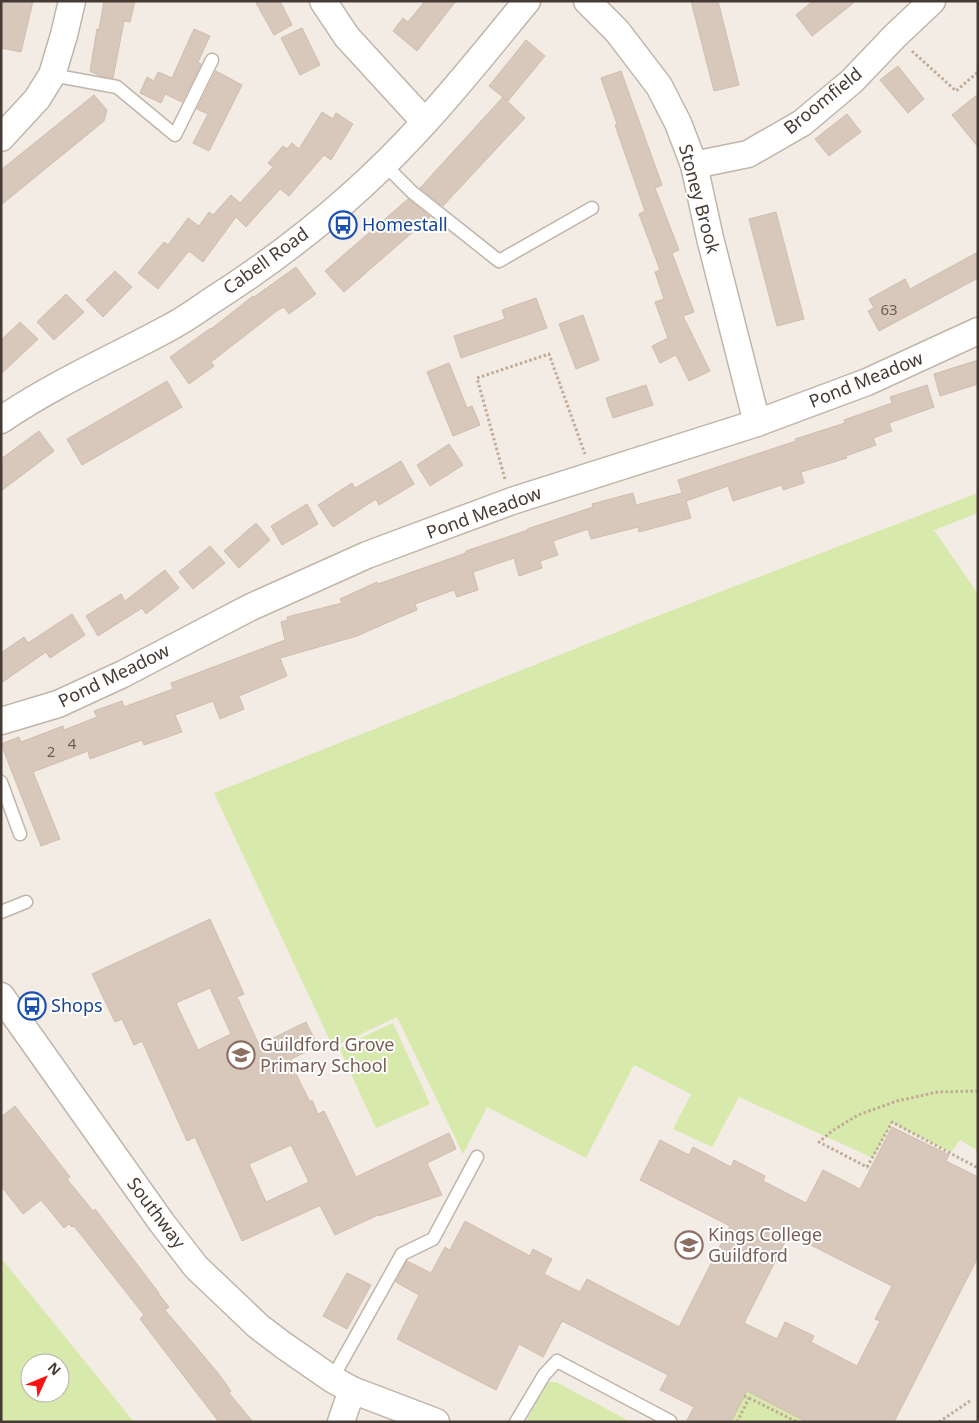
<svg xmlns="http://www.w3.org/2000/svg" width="979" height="1423" font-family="'Noto Sans',sans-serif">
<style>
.green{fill:#d7e9ab;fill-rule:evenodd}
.building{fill:#d8c8bc;stroke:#d0bcac;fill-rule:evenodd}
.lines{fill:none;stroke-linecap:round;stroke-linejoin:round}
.service-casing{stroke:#c1b5a9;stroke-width:15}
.minor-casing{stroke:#c1b5a9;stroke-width:29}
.path{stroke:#c1ab97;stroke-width:3;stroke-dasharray:2.5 2.5;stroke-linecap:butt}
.service{stroke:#fff;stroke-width:12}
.minor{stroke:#fff;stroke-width:26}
.labels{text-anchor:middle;stroke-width:4;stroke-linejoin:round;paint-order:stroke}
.number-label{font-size:15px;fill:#6a5e56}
.street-label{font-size:18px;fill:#453b34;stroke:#fff}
.transit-label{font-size:18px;fill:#164399;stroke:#fff;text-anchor:start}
.education-label{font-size:18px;fill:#785e54;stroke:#fff;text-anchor:start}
</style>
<rect width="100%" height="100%" fill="#f3ece4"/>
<g class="green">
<polygon points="978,493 978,513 934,530 978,594 978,1151 960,1140 951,1152 892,1123 873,1158 739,1097 712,1147 673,1129 691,1094 634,1065 586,1158 487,1107 463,1154 397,1017 333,1047 214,793 652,618"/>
<polygon points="393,1023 430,1104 376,1128 339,1048"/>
<path d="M1 1258 134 1422H1ZM30 1363H60V1393H30Z"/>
<polygon points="550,1382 556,1382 631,1422 526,1422 544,1387"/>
<polygon points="747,1391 807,1422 731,1422"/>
</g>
<g class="building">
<polygon points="1,1 33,1 21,52 1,48"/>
<polygon points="104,1 135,1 130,22 124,21 113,78 100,76 90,71 97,29 99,30"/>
<polygon points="255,1 280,1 292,25 274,35"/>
<polygon points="425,1 456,1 417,51 393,31 403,18 408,22"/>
<polygon points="691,1 718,1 739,85 714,91"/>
<polygon points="813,1 856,1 812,36 796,15"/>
<polygon points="302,28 320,65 300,75 281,38"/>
<polygon points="194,29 210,36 198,62 201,64 182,102 165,94 161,103 140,93 147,77 154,81 158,72 172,78"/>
<polygon points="526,40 545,56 508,101 489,86"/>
<polygon points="898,66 924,99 908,113 880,80"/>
<polygon points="216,71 242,85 209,151 193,143 208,114 197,109"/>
<polygon points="621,71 662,185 655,188 679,250 672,253 694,312 683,316 710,371 689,381 676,355 660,363 652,346 668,338 655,302 664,299 655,272 660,270 639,214 645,211 615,125 617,124 601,78"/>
<polygon points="978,94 978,147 952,115"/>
<polygon points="94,95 107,110 104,121 1,205 1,170"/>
<polygon points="503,97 525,118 443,206 420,188"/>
<polygon points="322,112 333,119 336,113 353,124 331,160 324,155 289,196 280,189 246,227 236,217 203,262 189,251 158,289 138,273 164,242 168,245 188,218 199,226 209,212 213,215 231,195 240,203 273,167 268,163 283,146 287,149 292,143 299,149"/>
<polygon points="847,114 861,132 829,156 815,139"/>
<polygon points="408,199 430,217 344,292 325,271"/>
<polygon points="776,212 804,319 777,326 749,219"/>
<polygon points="978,252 978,278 879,331 868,311 874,308 869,299 905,279 910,289"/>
<polygon points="296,267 316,294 289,314 284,307 278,310 211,362 214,366 189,384 170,357 211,328 211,329 253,296 254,297"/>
<polygon points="115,271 132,287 103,317 86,300"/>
<polygon points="66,294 84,312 54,340 37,322"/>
<polygon points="536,298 547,328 461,358 454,336 505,319 502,310"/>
<polygon points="583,315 599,360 576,369 559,324"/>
<polygon points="20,322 38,339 1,374 1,340"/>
<polygon points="978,360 978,384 940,396 934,374"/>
<polygon points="449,363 467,408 472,406 480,425 453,436 427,372"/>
<polygon points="167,381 182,407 82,465 67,439"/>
<polygon points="646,385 653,405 613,418 606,398"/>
<polygon points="927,385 934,407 889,423 892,431 873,438 876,445 846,456 847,458 801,472 804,483 783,490 782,485 733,501 728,486 686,501 691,518 639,532 638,527 591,539 588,529 553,541 558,555 540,561 542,568 519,576 514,558 473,572 478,590 457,597 454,590 415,604 417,610 400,617 357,636 280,658 287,676 239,696 244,709 220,719 213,701 175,715 182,732 144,745 142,740 90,759 88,751 33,772 60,839 41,846 1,744 19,737 21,742 63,726 64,730 97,717 94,711 122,701 124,707 173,689 171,683 285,640 281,622 288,620 287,617 342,603 340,599 377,582 378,584 466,553 466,551 528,530 527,529 593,507 592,504 633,493 636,505 682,493 678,480 796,441 795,439 845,423 844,420 892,403 890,397"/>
<polygon points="39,431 54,451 1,491 1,459"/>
<polygon points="449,444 463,465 430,486 417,465"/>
<polygon points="401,461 414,484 379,505 376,499 333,527 318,505 352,483 355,488"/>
<polygon points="307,504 318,524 282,545 271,526"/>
<polygon points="256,523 270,540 239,568 224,551"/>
<polygon points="210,546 225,563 193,589 179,572"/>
<polygon points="165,570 179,588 146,614 142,608 98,636 86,616 121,594 125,601"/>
<polygon points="72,614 85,635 50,658 46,652 1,683 1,653 24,637 28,643"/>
<path d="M210 919 244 994 237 997 259 1045 306 1022 318 1046 291 1059 292 1061 290 1062 310 1102 312 1100 318 1114 324 1111 356 1177 449 1133 456 1149 427 1163 442 1195 379 1216 380 1214 335 1235 319 1204V1206L242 1241 195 1137 187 1141 142 1041 134 1045 122 1019 115 1022 92 974ZM210 988 231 1034 198 1050 176 1003ZM291 1145 309 1182 266 1202 249 1164Z"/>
<polygon points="15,1106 70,1177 67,1179 93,1211 95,1209 159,1293 158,1293 169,1307 165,1310 218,1373 231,1391 229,1393 253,1422 219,1422 140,1319 144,1315 74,1226 72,1227 69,1224 64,1228 41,1200 23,1214 1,1186 1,1117"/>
<path d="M892 1127 949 1155 946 1161 978 1177V1257L894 1422H807L747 1391 731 1422H686L694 1407 660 1390 668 1375 562 1321 543 1357 519 1344 496 1390 397 1339 419 1295 396 1282 407 1261 431 1273 445 1247 450 1250 465 1221 530 1256 533 1249 552 1259 544 1274 580 1292 587 1279 679 1327 730 1226 640 1180 660 1140 689 1155 693 1147 731 1167 734 1160 765 1176 763 1181 806 1203 823 1170 860 1189ZM789 1234 892 1286 875 1319 880 1321 857 1366 811 1342 814 1336 785 1322 777 1339 744 1323Z"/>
<polygon points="347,1273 371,1285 347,1329 323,1316"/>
</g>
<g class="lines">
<g class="service-casing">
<g id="service">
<polyline points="52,75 117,87 175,135 212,60"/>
<polyline points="384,164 412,192 499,261 592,208"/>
<polyline points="1,782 20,834"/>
<polyline points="1,912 26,902"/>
<polyline points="332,1379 402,1254 433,1239 477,1157"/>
<polyline points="516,1422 544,1375 557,1361 670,1421 670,1422"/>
</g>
</g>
<g class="minor-casing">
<g id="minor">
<polyline points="323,1 347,37 425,122"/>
<polyline points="587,1 617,31 659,86 678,123 694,165 710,238 757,423"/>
<polyline points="1,138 37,99 52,75 64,35 72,1"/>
<polyline points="694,165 748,154 802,123 852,81 895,36 932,1"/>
<path d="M1 420C52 385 109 360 163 331 179 323 194 313 208 303 287 253 362 192 425 122 460 84 493 42 527 1"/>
<polyline points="1,721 58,704 123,674 249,608 367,555 512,501 757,423 867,382 978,331"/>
<polyline points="1,996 162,1223 196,1267 235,1304 258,1326 283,1345 332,1379 352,1390 436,1422"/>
<polyline points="341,1422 352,1390"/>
</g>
</g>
<g class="path">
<polyline points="912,51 956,91 978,72"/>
<polyline points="505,479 477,378 549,354 585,454"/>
<polyline points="978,1091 938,1092 897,1101 858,1115 832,1131 819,1142 867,1167 892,1122 978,1168"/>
<polyline points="749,1398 797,1422"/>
<polyline points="737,1422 749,1398 744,1396"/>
<polyline points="939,1422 970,1401"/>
</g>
<use href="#service" class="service"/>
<use href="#minor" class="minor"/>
</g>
<defs>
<g id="bus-ring" transform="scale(1.4375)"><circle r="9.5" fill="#fff" stroke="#1a4fb4" stroke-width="1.5"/><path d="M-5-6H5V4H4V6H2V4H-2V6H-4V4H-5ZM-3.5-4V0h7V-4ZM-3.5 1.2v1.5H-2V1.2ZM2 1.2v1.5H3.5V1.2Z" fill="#1a4fb4"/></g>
<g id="school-ring" transform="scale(1.4375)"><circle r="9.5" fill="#fff" stroke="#8d6e63" stroke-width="1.5"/><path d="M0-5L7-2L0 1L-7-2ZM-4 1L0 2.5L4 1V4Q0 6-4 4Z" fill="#8d6e63"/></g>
</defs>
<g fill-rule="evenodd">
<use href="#bus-ring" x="343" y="225"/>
<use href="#bus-ring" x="32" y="1006"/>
<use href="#school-ring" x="241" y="1055"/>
<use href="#school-ring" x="689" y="1245"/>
</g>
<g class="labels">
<g class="number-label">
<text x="889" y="315">63</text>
<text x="72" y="749">4</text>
<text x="51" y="757">2</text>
</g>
<g class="street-label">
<text transform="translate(823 101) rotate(-39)" y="6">Broomfield</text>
<text transform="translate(699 199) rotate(75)" y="6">Stoney Brook</text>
<text transform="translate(266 261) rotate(-36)" y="6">Cabell Road</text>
<text transform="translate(866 380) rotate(-22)" y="6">Pond Meadow</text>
<text transform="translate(484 513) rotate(-20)" y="6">Pond Meadow</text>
<text transform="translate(114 676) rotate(-26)" y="6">Pond Meadow</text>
<text transform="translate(156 1213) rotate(53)" y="6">Southway</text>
</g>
<g class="transit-label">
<text x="362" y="231">Homestall</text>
<text x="51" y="1012">Shops</text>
</g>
<g class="education-label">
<text x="260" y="1051">Guildford Grove<tspan x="260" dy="21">Primary School</tspan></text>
<text x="708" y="1241">Kings College<tspan x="708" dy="21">Guildford</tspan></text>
</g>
</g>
<rect width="979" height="1423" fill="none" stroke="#453b34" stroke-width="5"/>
<g transform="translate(45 1378) rotate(46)"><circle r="24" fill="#ffffff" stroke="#b5b1ae"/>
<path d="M0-4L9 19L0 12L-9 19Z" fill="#ff0f12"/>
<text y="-8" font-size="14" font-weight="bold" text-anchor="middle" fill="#453b34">N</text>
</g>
</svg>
